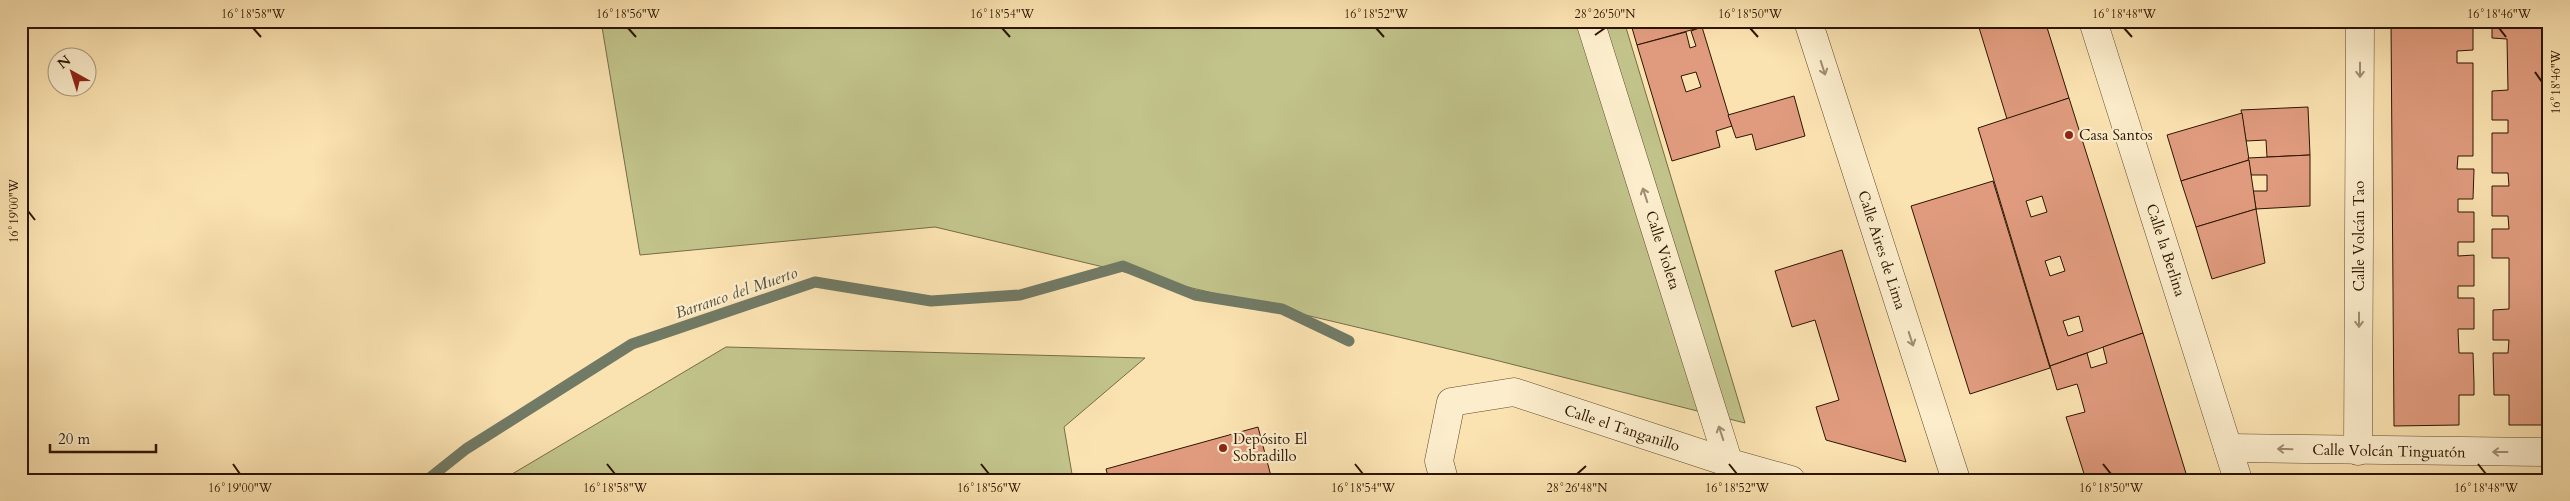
<svg xmlns="http://www.w3.org/2000/svg" width="2570" height="501" font-family="Cardo,serif">
<style>
.green{fill:#c1c38a;stroke:#776c46}
.lines{fill:none;stroke-linecap:round;stroke-linejoin:round}
.stream{stroke:#717a65;stroke-width:11}
.building{fill:#e09b7e;stroke:#2d1501;fill-rule:evenodd}
.minor-casing{stroke:#60482d;stroke-width:29}
.minor{stroke:#fcedcc;stroke-width:28}
.oneway{stroke:#9f8c71}
.ticks{fill:none;stroke:#2d1501;stroke-width:2}
.poi-dot{fill:#8f2418;stroke:#fcedcc;stroke-width:2}
.labels{text-anchor:middle;stroke-width:4.5;stroke-linejoin:round;paint-order:stroke}
.poi-label{font-size:15px;fill:#2d1501;stroke:#fcedcc;text-anchor:start}
.street-label{font-size:15px;fill:#2d1501;stroke:#fcedcc}
.water-label{font-size:16px;font-style:italic;fill:#55503b;stroke:#fcedcc}
.neatline{fill:none;stroke:#2d1501;stroke-width:2}
.ticks-label{font-size:12px;text-anchor:middle;fill:#2d1501}
</style>
<rect width="100%" height="100%" fill="#fbe3b1"/>
<filter id="stains"><feTurbulence type="fractalNoise" baseFrequency=".004" numOctaves="4"/><feColorMatrix values="0 0 0 0 .2 0 0 0 0 .09 0 0 0 0 .02 0 0 0 .5 -.17"/></filter>
<radialGradient id="worn" r=".72"><stop offset=".6" stop-color="#630" stop-opacity="0"/><stop offset="1" stop-color="#630" stop-opacity=".3"/></radialGradient>
<g class="green">
<polygon points="601,21 1624,21 1745,423 1491,359 935,227 640,255"/>
<polygon points="726,347 1145,358 1064,427 1073,480 502,480"/>
</g>
<g class="lines">
<polyline class="stream" points="427,480 466,449 632,344 815,282 931,301 1020,295 1123,266 1195,295 1282,309 1349,341"/>
</g>
<g class="building">
<polygon points="1630,21 1700,21 1702,27 1637,45"/>
<polygon points="1977,21 2045,21 2069,98 2007,119"/>
<polygon points="2391,21 2473,21 2473,50 2457,51 2457,63 2473,63 2473,156 2458,156 2457,169 2474,169 2473,199 2458,199 2458,212 2474,212 2474,242 2458,242 2458,256 2474,255 2474,286 2458,286 2458,298 2474,298 2474,329 2458,329 2459,353 2473,353 2474,383 2474,395 2459,395 2459,425 2394,426"/>
<polygon points="2492,21 2549,21 2549,425 2509,425 2509,395 2494,395 2493,353 2508,353 2509,340 2493,340 2493,310 2509,309 2509,258 2492,258 2492,229 2509,229 2508,216 2492,216 2492,186 2509,186 2508,173 2492,173 2492,133 2508,133 2508,120 2492,120 2492,91 2508,90 2507,39 2492,38"/>
<path d="M1702 27 1732 126 1716 131 1720 147 1672 161 1637 45 1686 32 1690 48 1696 46 1691 31ZM1696 72 1701 87 1686 92 1681 76Z"/>
<polygon points="1794,96 1805,136 1756,150 1752,134 1736,138 1728,115"/>
<path d="M2069 98 2143 333 2050 366 1978 128ZM2042 196 2047 212 2031 217 2026 201ZM2060 256 2065 271 2050 276 2045 261ZM2079 316 2083 331 2068 336 2063 321Z"/>
<polygon points="2308,107 2310,155 2267,157 2266,140 2246,141 2241,110"/>
<polygon points="2242,113 2249,160 2181,181 2167,135"/>
<polygon points="2310,155 2310,206 2256,209 2253,191 2267,191 2267,175 2251,175 2248,158"/>
<polygon points="2249,160 2256,209 2196,227 2181,181"/>
<polygon points="1993,181 2050,368 1970,394 1911,206"/>
<polygon points="2256,209 2265,263 2212,279 2196,227"/>
<polygon points="1842,250 1874,357 1906,462 1826,440 1816,407 1839,400 1815,320 1792,327 1775,271"/>
<polygon points="2143,333 2188,480 2086,480 2066,417 2085,412 2079,390 2077,384 2057,390 2050,366 2087,353 2091,368 2107,363 2103,347"/>
<polygon points="1258,427 1272,480 1109,480 1106,469"/>
</g>
<g class="lines">
<g class="minor-casing">
<g id="minor">
<polyline points="1590,21 1734,480"/>
<polyline points="1808,21 1956,480"/>
<polyline points="2093,21 2238,480"/>
<polyline points="2228,448 2549,452"/>
<polyline points="2358,451 2360,21"/>
<polyline points="1444,480 1439,461 1451,402 1514,392 1730,463 1791,480"/>
</g>
</g>
<use href="#minor" class="minor"/>
</g>
<defs><path id="oneway-shaft" d="M-6 0H5M1.5-3L5.5 0L1.5 3" fill="none" stroke-width="1.6" stroke-linecap="round" stroke-linejoin="round" transform="scale(1.25)"/></defs>
<g class="oneway">
<use href="#oneway-shaft" transform="translate(1823 68) rotate(72)"/>
<use href="#oneway-shaft" transform="translate(2360 70) rotate(90)"/>
<use href="#oneway-shaft" transform="translate(1645 195) rotate(-108)"/>
<use href="#oneway-shaft" transform="translate(2359 320) rotate(90)"/>
<use href="#oneway-shaft" transform="translate(1911 339) rotate(72)"/>
<use href="#oneway-shaft" transform="translate(1721 433) rotate(-108)"/>
<use href="#oneway-shaft" transform="translate(2285 449) rotate(-179)"/>
<use href="#oneway-shaft" transform="translate(2500 452) rotate(-180)"/>
</g>
<path class="ticks" d="M253 28 261 37M628 28 636 37M1002 28 1010 37M1376 28 1384 37M1750 28 1758 37M2124 28 2132 37M2499 28 2506 37M1595 35 1605 28M2535 72 2542 82M28 211 35 220M233 464 240 474M607 464 615 474M981 464 989 474M1355 464 1363 474M1729 464 1737 474M2103 464 2111 474M2478 464 2486 474M1577 474 1586 466"/>
<g class="poi-dot">
<circle cx="2069" cy="135" r="5"/>
<circle cx="1223" cy="448" r="5"/>
</g>
<g class="labels">
<g class="poi-label">
<text x="2079" y="140">Casa Santos</text>
<text x="1233" y="444">Depósito El<tspan x="1233" dy="17">Sobradillo</tspan></text>
</g>
<g class="street-label">
<text transform="translate(2359 236) rotate(-90)" y="5">Calle Volcán Tao</text>
<text transform="translate(1663 250) rotate(72)" y="5">Calle Violeta</text>
<text transform="translate(1882 250) rotate(72)" y="5">Calle Aires de Lima</text>
<text transform="translate(2166 250) rotate(72)" y="5">Calle la Berlina</text>
<text transform="translate(1622 428) rotate(18)" y="5">Calle el Tanganillo</text>
<text transform="translate(2389 451) rotate(1)" y="5">Calle Volcán Tinguatón</text>
</g>
<g class="water-label">
<text transform="translate(736 292) rotate(-19)" y="6">Barranco del Muerto</text>
</g>
</g>
<rect width="2570" height="501" fill="none" stroke="#fbe3b1" stroke-width="55"/>
<g transform="translate(72 72) rotate(321)"><circle r="24" fill="#fcedcc" stroke="#a9977b"/>
<path d="M0-4L9 19L0 12L-9 19Z" fill="#8f2418"/>
<text y="-8" font-size="14" font-weight="bold" text-anchor="middle" fill="#2d1501">N</text>
</g>
<path d="M50 444v8h106v-8" fill="none" stroke="#2d1501" stroke-width="2.5"/>
<text x="58" y="444" font-size="15" fill="#2d1501" stroke="#fcedcc" stroke-width="4" paint-order="stroke">20 m</text>
<rect x="28" y="28" width="2514" height="446" class="neatline"/>
<g class="ticks-label">
<text x="253" y="18">16°18'58"W</text>
<text x="628" y="18">16°18'56"W</text>
<text x="1002" y="18">16°18'54"W</text>
<text x="1376" y="18">16°18'52"W</text>
<text x="1605" y="18">28°26'50"N</text>
<text x="1750" y="18">16°18'50"W</text>
<text x="2124" y="18">16°18'48"W</text>
<text x="2499" y="18">16°18'46"W</text>
<text transform="translate(2556 82) rotate(-90)" y="4">16°18'46"W</text>
<text transform="translate(14 211) rotate(-90)" y="4">16°19'00"W</text>
<text x="240" y="492">16°19'00"W</text>
<text x="615" y="492">16°18'58"W</text>
<text x="989" y="492">16°18'56"W</text>
<text x="1363" y="492">16°18'54"W</text>
<text x="1577" y="492">28°26'48"N</text>
<text x="1737" y="492">16°18'52"W</text>
<text x="2111" y="492">16°18'50"W</text>
<text x="2486" y="492">16°18'48"W</text>
</g>
<rect width="100%" height="100%" filter="url(#stains)"/>
<rect width="100%" height="100%" fill="url(#worn)"/>
</svg>
